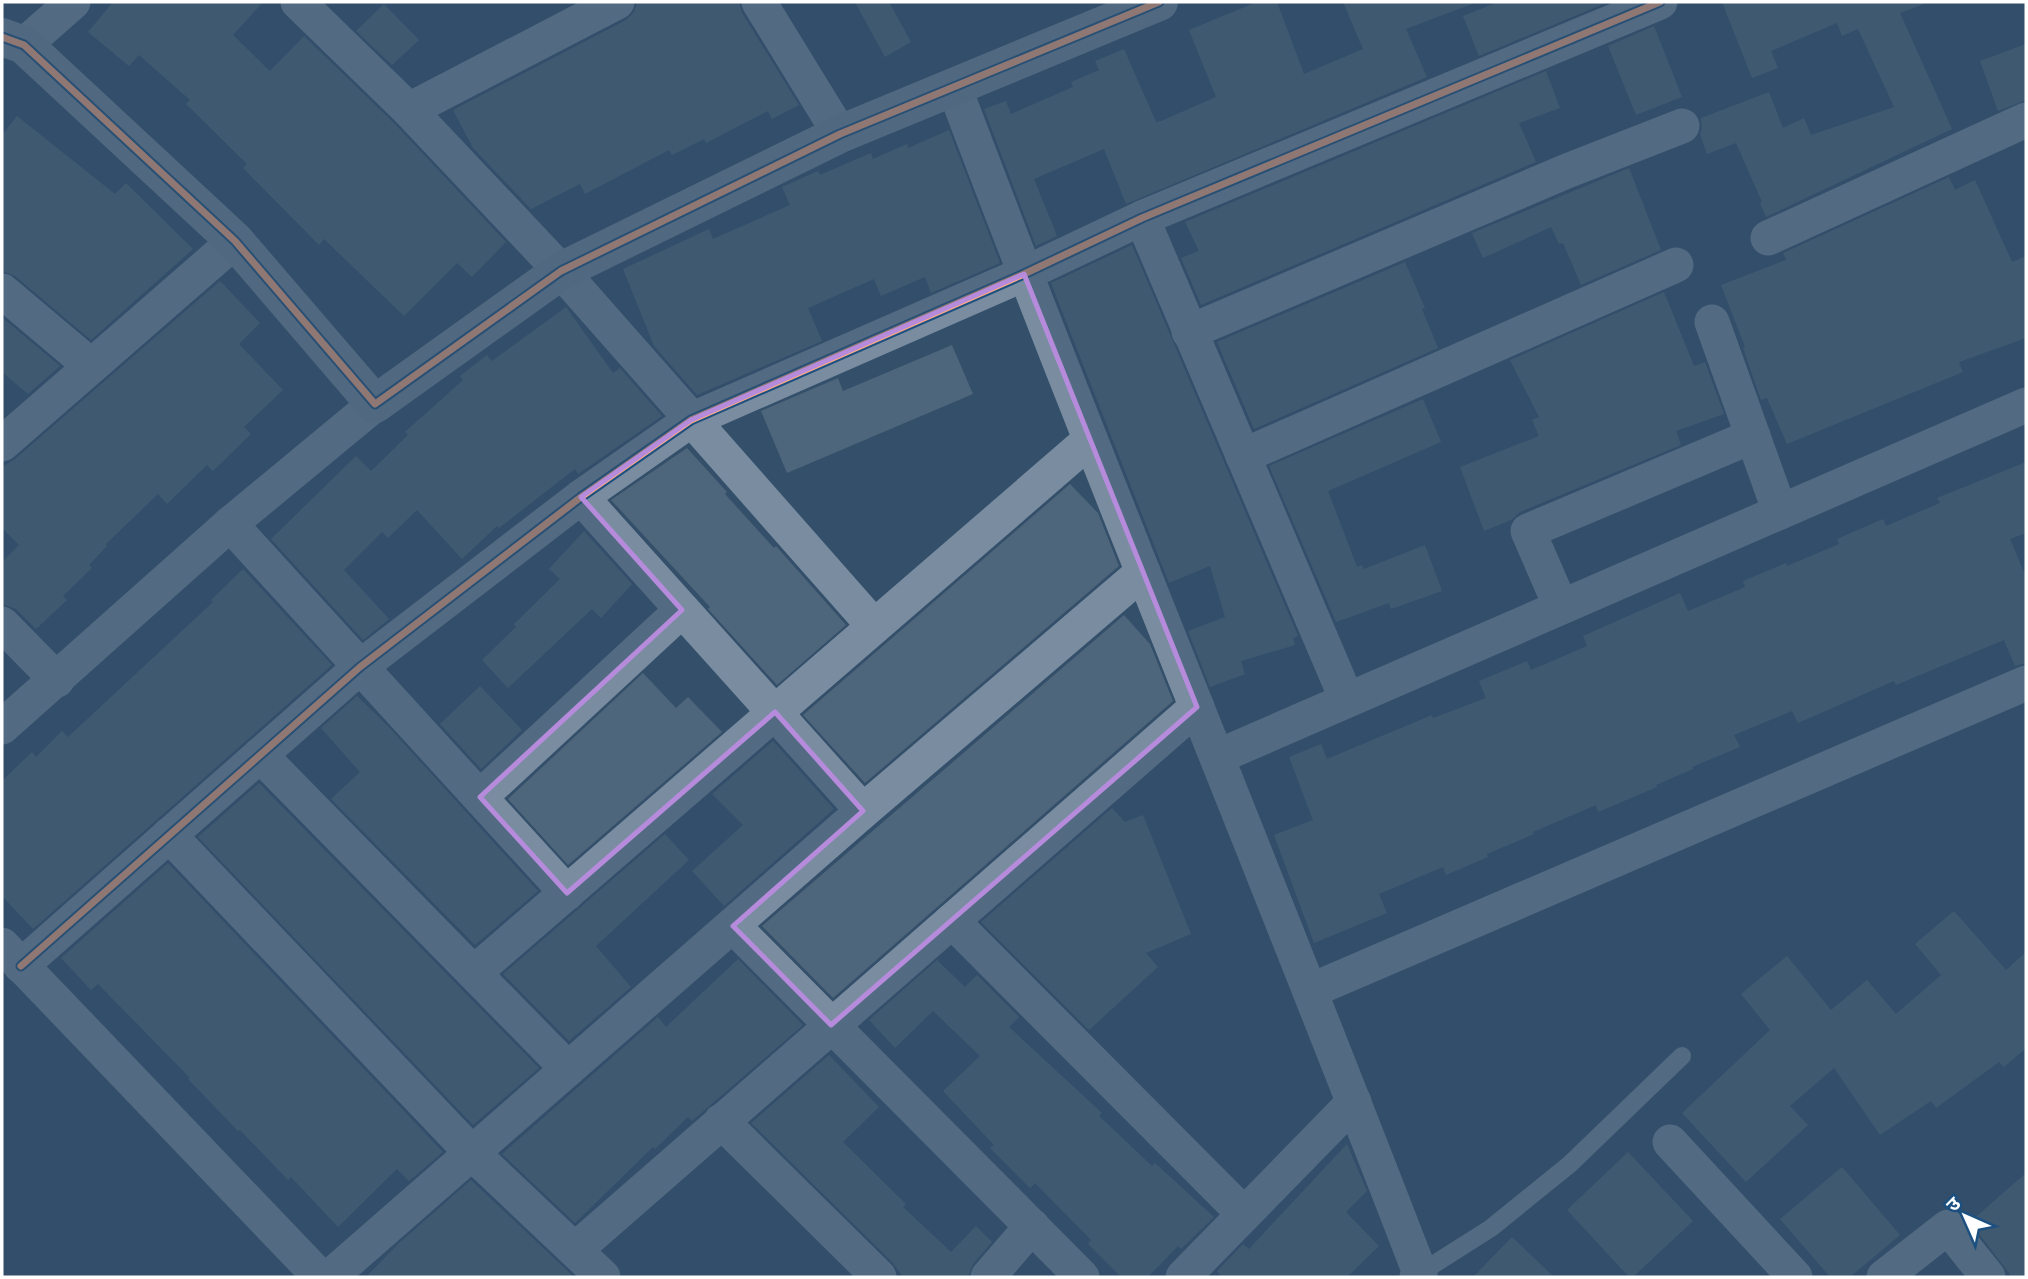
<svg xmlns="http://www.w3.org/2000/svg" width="2028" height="1279" font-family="'Open Sans','Noto Sans Devanagari',sans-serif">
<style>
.building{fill:#4e667b}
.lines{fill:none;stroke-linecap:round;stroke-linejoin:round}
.lane{stroke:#798ca0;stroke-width:18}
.street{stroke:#798ca0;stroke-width:35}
.secondary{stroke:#74899d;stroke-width:38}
.cycleway-casing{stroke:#1c5080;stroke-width:11}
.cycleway{stroke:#ffac80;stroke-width:7}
.marked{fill:none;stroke:#b68bdc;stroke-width:5;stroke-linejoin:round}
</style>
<rect width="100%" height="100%" fill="#334f6a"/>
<g class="building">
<polygon points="113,2 263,2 233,35 270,71 304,36 395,124 506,242 472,277 457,263 404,316 324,239 319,245 243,168 247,164 186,104 190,100 139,55 129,66 88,32"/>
<polygon points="637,2 739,2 742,13 799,105 772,119 768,111 706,143 704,139 672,155 669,150 585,194 580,184 531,209 473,148 453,110 626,20 634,12"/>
<polygon points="855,2 889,2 911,42 885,57"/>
<polygon points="1257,2 1277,2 1304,74 1363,49 1343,2 1472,2 1472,4 1406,29 1427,77 1126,204 1104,149 1034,179 1057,236 1036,246 984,109 1006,101 1011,114 1073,87 1071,82 1099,70 1095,61 1124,49 1156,122 1161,121 1216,97 1189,30"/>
<polygon points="1498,2 1608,2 1479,56 1463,16"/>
<polygon points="1722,2 1924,2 1924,4 1900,13 1952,129 1766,217 1760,203 1762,202 1736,143 1707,154 1700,134 1702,128 1701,118 1769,92 1783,128 1804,118 1811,135 1894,107 1858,29 1842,36 1837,23 1771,51 1778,68 1752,78"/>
<polygon points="384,4 419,40 392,65 356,31"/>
<polygon points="1654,26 1682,97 1636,115 1608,46"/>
<polygon points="2026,44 2026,100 1998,111 1980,61"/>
<polygon points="1546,71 1560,108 1519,123 1536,162 1201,305 1181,258 1199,251 1185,222"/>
<polygon points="17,116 115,194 126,183 193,249 91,340 15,276 2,271 2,135"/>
<polygon points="949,130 1000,263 931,293 925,277 881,296 874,279 808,308 822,341 697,395 654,346 623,269 709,229 713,239 790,205 782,187 818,171 820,175 871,153 873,159 907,144 908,148"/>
<polygon points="1629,168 1661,250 1581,285 1563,243 1559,244 1551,227 1483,258 1472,233"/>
<polygon points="1949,177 1955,190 1975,180 2012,262 2026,256 2026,338 1959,362 1963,372 1787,444 1767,398 1761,400 1743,348 1745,347 1721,285 1786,260 1783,253"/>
<polygon points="1132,245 1298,636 1293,638 1295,645 1241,661 1245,674 1210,687 1188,631 1225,617 1210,566 1169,583 1051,283"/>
<polygon points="1405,262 1425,308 1422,309 1438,348 1254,429 1217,342"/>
<polygon points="220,281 260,323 239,344 283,390 244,427 251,434 213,471 207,465 167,504 158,494 106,544 107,546 89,565 92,568 63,596 67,600 36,629 16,609 2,604 2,562 19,545 2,528 2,467 15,459"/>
<polygon points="1664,292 1694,366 1705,362 1724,414 1676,431 1681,445 1520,512 1511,520 1484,531 1460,467 1539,436 1532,420 1539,417 1510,360"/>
<polygon points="566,307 613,373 620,368 662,416 578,474 575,469 499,528 497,526 462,559 417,510 388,538 382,532 344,570 389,619 363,640 271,539 356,456 371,471 408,435 405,432 463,380 460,376 487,355 492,361"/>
<polygon points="4,319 60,366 28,394 2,372 2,321"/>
<polygon points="952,345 973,394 787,473 761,411 838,378 843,391"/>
<polygon points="1423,399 1441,442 1328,491 1357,567 1362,565 1364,569 1425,545 1442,591 1391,609 1389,603 1336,622 1269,466"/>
<polygon points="687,448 727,492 725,494 774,548 776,546 846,625 777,685 708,609 710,607 611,500"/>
<polygon points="2026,462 2026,533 2010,539 2026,577 2026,663 2015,666 2004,640 1896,685 1894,681 1798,723 1792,711 1734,735 1740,747 1692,767 1693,769 1656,785 1657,787 1598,812 1596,805 1533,832 1534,834 1487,854 1488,857 1446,875 1443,867 1379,894 1387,913 1314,943 1274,835 1313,820 1289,757 1321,744 1327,759 1432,715 1433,718 1486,698 1479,681 1527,661 1531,670 1587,646 1583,636 1680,593 1688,611 1745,587 1743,581 1786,563 1787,566 1839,544 1837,539 1883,519 1886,526 1940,503 1937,498"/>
<polygon points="1070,484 1098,513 1119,566 865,783 803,715"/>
<polygon points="584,531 632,584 601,618 592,609 508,688 482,660 516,627 514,624 560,579 549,569"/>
<polygon points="243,569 332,665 33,929 2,896 2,781 32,752 36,757 62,731 68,737 213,602 211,600"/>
<polygon points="1124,615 1150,644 1173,701 833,998 762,926"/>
<polygon points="643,673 676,708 688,697 722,732 568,865 508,799"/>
<polygon points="480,686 522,730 481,769 440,724"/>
<polygon points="357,696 388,726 538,891 475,945 331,799 360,772 321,728"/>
<polygon points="773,741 834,809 724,906 692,871 743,825 712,794"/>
<polygon points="259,783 539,1068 473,1125 198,837"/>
<polygon points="1112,808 1125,822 1143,815 1191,934 1146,953 1158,967 1089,1030 981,922"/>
<polygon points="665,834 689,860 596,946 631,987 569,1041 503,974"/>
<polygon points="168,863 443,1152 409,1181 397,1169 338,1227 291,1177 288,1180 240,1130 238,1131 188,1079 190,1078 98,984 91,990 61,958"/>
<polygon points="1954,911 2006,970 2026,952 2026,1048 2004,1067 1999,1062 1936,1108 1931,1101 1880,1135 1834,1068 1790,1106 1808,1125 1746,1182 1682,1113 1770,1030 1741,994 1787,956 1831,1010 1867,980 1896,1014 1941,975 1915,944"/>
<polygon points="738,959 803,1025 692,1121 688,1117 655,1149 653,1147 575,1223 502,1154 658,1017 666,1027"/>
<polygon points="937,960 965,987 977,975 1019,1017 1009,1027 1102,1113 1099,1116 1152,1166 1155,1163 1214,1217 1181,1249 1178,1246 1148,1277 1121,1277 1088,1244 1091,1240 1035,1183 1030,1188 990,1148 994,1145 943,1091 980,1056 933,1011 895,1048 869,1020"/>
<polygon points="829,1055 879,1107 843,1142 906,1204 903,1207 951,1252 976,1226 992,1242 973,1264 968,1277 903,1277 893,1263 751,1123"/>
<polygon points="1347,1144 1367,1191 1346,1212 1379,1246 1347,1277 1221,1277 1217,1271 1243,1244 1249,1249"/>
<polygon points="1628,1152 1693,1221 1633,1277 1629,1277 1567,1210"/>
<polygon points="1842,1167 1900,1235 1850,1277 1830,1277 1780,1219"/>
<polygon points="2026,1173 2026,1277 2012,1277 1970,1222"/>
<polygon points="471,1180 574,1277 366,1277 398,1244"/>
<polygon points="1512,1237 1554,1277 1473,1277"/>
</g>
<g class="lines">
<polyline class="lane" points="1420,1273 1491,1228 1570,1164 1682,1056"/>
<g class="street">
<polyline points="298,2 409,110 561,271 874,626"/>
<polyline points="759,2 840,134"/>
<polyline points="24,45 73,2"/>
<path d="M954 87C1104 485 1268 877 1420 1273L1417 1277"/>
<polyline points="409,110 617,2"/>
<polyline points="1142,218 1347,700"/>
<polyline points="1768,238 2026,120"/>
<polyline points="2,291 91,366"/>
<polyline points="1712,322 1780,512"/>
<polyline points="1189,332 1567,171 1682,126"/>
<polyline points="2,444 235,241"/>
<polyline points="1243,456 1676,265"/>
<polyline points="581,497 863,811"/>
<polyline points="230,524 567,893"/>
<polyline points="1561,607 1528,531 1753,436"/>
<polyline points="2,624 57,680"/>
<polyline points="2,727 230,524 375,404"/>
<polyline points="260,755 568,1069"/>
<polyline points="1217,757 2026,405"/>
<polyline points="480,797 682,610"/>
<polyline points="169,835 472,1153 603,1277"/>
<polyline points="952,921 1244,1214"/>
<polyline points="733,926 1082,1277"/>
<polyline points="2,945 320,1277"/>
<polyline points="21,966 360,667 581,497 691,420 1024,274 1142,218 1660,2"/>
<polyline points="475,972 1090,440"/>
<polyline points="1310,991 2026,683"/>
<polyline points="721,1121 879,1277"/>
<polyline points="1670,1142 1795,1277"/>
<polyline points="575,1250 1197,707"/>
<polyline points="330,1277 863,811 1143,572"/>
<polyline points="988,1277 1032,1226"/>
<polyline points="1183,1277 1354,1102"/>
<polyline points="1884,1277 1948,1227 1988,1277"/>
</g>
<polyline class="secondary" points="2,37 24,45 235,241 375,404 561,271 840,134 1159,2"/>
<g class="cycleway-casing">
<g id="cycleway">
<polyline points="2,37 24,45 235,241 375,404 561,271 840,134 1159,2"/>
<polyline points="21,966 360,667 581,497 691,420 1024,274 1142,218 1660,2"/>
</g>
</g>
<use href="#cycleway" class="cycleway"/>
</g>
<path d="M0 0H2028V1279H0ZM1024 274 1197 707 831 1025 733 926 863 811 775 712 567 893 480 797 682 610 581 497 691 420Z" fill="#334f6a" fill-opacity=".55" fill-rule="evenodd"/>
<path class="marked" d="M1024 274 1197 707 831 1025 733 926 863 811 775 712 567 893 480 797 682 610 581 497 691 420Z"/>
<rect width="2028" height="1279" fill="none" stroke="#ffffff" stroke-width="7"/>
<g transform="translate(1965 1216) rotate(315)" stroke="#1c5080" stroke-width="5" paint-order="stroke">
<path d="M0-5L12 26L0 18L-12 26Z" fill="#ffffff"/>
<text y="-10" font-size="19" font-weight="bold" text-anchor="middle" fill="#ffffff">उ</text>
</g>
</svg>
